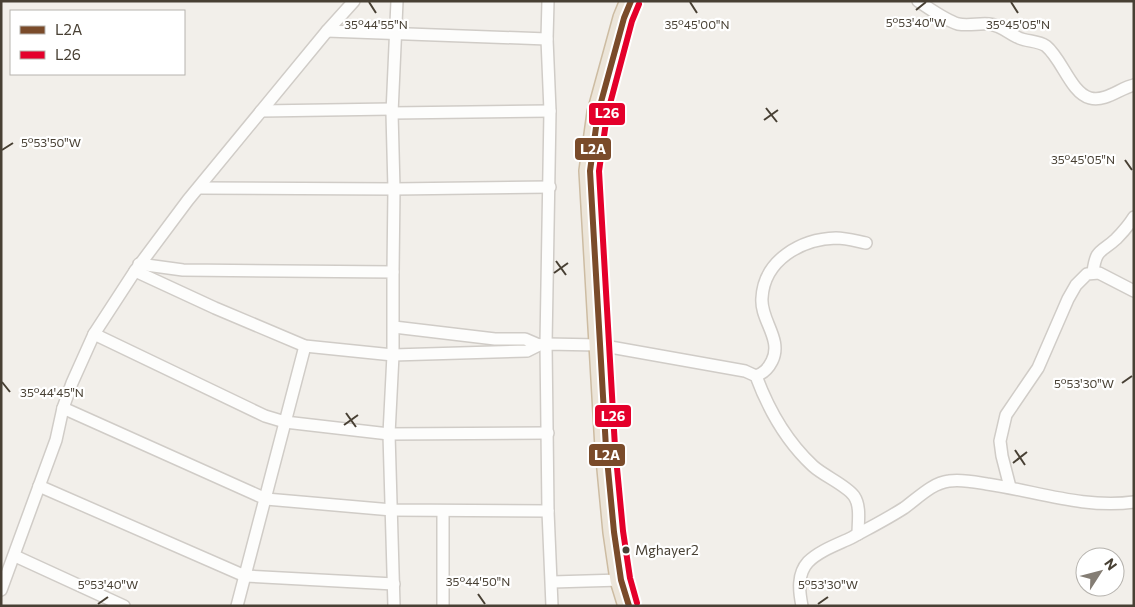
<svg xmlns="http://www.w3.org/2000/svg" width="1135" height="607" font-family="Commissioner,sans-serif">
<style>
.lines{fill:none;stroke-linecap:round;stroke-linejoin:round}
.street-casing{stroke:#d0ccc7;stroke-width:14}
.highway-casing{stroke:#cdbca2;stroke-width:24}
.street{stroke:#fdfdfc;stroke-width:11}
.highway{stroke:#ece5d9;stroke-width:21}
.bus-1-casing{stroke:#fff;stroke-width:10}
.bus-2-casing{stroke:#fff;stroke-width:10}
.bus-1{stroke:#7a4b2a;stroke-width:6}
.bus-2{stroke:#e4002b;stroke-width:6}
.ticks{fill:none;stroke:#484034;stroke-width:2}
.bus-dot{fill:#484034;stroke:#fff;stroke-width:2}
.labels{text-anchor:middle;stroke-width:4.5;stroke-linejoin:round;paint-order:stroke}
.bus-label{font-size:14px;fill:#484034;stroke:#fff;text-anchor:start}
.ticks-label{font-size:12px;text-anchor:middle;fill:#484034;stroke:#fff;stroke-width:4.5;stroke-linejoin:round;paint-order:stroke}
.line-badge{stroke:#fff;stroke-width:2}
.badge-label{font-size:14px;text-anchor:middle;font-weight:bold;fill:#fff}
</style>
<rect width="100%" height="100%" fill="#f2efea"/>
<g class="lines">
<g class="street-casing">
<g id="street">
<path d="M354 1 327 31 188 200 135 271 215 308 305 346 393 355 527 351 539 345 546 344 599 345 745 371 756 376C769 411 786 441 813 466 824 476 846 485 854 496 861 506 858 522 858 534"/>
<polyline points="548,1 547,39 550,111 546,344 548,511 552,606"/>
<path d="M918 1C930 9 945 20 958 24 969 26 979 23 989 24 1000 25 1007 32 1017 37 1026 42 1037 40 1046 46 1062 59 1071 93 1090 98 1106 102 1120 88 1134 85"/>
<polyline points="327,31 547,39"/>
<polyline points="261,111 392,109"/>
<polyline points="392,113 550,111"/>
<polyline points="200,188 394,189 550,187"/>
<polyline points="139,264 183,270 393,272 393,355 389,434 394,606"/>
<polyline points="393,272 394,189 392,113 397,1"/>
<path d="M1093 272C1096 248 1101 253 1116 239 1123 232 1129 225 1134 217"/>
<polyline points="394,327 495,339 525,339 539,345"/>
<polyline points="94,334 265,416 285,422 389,434 548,433"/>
<path d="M756 376C764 373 768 369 772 361 783 339 760 320 762 298 764 260 801 239 836 238 846 238 856 241 866 243"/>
<polyline points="63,408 266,499 392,510 548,511"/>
<polyline points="39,486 245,576 394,584"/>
<polyline points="1010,487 1002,456 1000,441 1006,415 1038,368 1068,299 1076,285 1087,274 1099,273 1134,291"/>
<polyline points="443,511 443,606"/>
<polyline points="15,556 124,606"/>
<polyline points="552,582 621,580"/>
<polyline points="1,590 56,440 63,408 72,383 94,334 135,271"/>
<polyline points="237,606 305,346"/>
<path d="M802 606C799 591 797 574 808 562 819 551 836 545 851 538 869 528 887 519 904 508 918 498 932 483 949 481 962 479 975 482 987 484 1036 491 1084 509 1134 502"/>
</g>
</g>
<g class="highway-casing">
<polyline id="highway" points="629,606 621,580 614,532 606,448 590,171 598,113 624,18 631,1"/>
</g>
<use href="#street" class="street"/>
<use href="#highway" class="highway"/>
<g class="bus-1-casing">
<polyline id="bus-1" points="629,606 621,580 614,532 606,448 590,171 598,113 624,18 631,1"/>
</g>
<g class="bus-2-casing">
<polyline id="bus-2" points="637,603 630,578 623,531 615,447 599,171 607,115 632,21 639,4"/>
</g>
<use href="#bus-1" class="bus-1"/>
<use href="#bus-2" class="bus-2"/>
</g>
<path class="ticks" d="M369 2 376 13M690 2 697 13M1011 2 1018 13M916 10 926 2M766 108 777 122M764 120 778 110M2 150 13 143M1125 160 1132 170M556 261 566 275M554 273 568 263M2 382 10 392M1122 383 1132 376M346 413 356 427M344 425 358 415M1015 450 1025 465M1013 463 1027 452M478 594 485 604M98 604 108 597M818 604 828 597"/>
<circle class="bus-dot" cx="626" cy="550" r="4.5"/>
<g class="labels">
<g class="bus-label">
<text x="635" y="555">Mghayer2</text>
</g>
</g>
<g class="ticks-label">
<text x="916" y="27">5°53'40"W</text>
<text x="1018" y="29">35°45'05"N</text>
<text x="376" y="29">35°44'55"N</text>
<text x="697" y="29">35°45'00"N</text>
<text x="51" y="147">5°53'50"W</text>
<text x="1083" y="164">35°45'05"N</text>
<text x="1084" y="388">5°53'30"W</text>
<text x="52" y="397">35°44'45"N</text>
<text x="478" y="586">35°44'50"N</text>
<text x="108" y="589">5°53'40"W</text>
<text x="828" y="589">5°53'30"W</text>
</g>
<g class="line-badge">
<rect x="588" y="102" width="38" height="24" rx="5" fill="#e4002b"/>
<rect x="574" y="137" width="38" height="24" rx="5" fill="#7a4b2a"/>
<rect x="594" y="404" width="38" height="24" rx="5" fill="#e4002b"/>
<rect x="588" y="443" width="38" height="24" rx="5" fill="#7a4b2a"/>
</g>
<g class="badge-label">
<text x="607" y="118">L26</text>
<text x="593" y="154">L2A</text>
<text x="613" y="421">L26</text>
<text x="607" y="460">L2A</text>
</g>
<rect width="1135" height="607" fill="none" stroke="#484034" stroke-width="5"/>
<rect x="10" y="10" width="175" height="65" fill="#ffffff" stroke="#b6b3ae"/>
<rect x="20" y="26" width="25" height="8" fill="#7a4b2a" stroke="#b6b3ae"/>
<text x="55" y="35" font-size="15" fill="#484034">L2A</text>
<rect x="20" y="51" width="25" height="8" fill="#e4002b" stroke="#b6b3ae"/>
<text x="55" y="60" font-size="15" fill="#484034">L26</text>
<g transform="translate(1100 572) rotate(54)"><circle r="24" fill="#ffffff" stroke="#b6b3ae"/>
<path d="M0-4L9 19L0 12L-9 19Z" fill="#847d74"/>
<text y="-8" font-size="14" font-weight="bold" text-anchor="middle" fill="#484034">N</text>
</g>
</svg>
